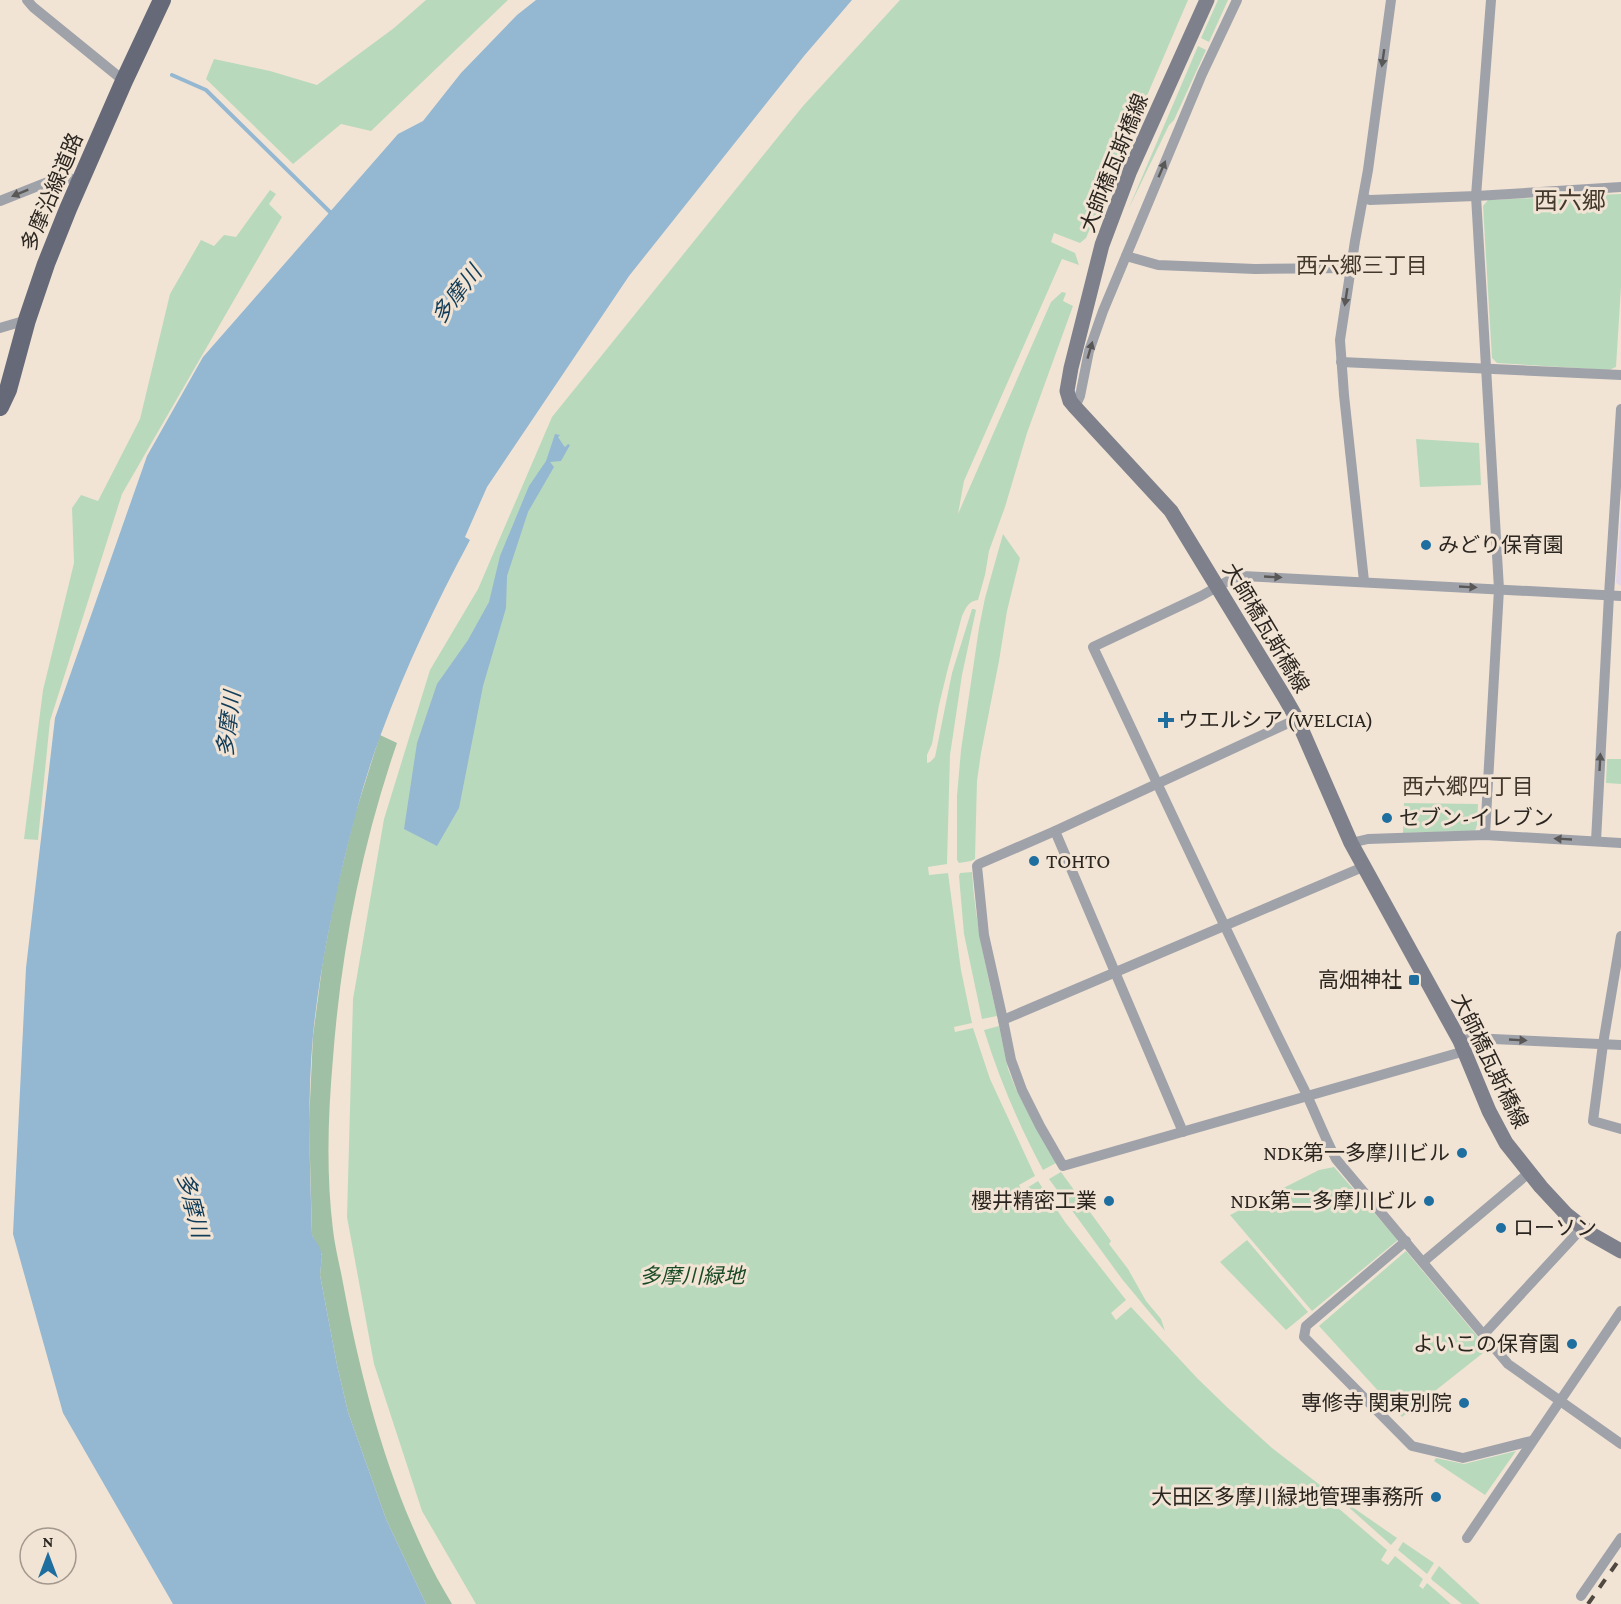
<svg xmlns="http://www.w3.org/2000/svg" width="1621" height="1604" font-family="'Crimson Pro','Noto Sans JP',serif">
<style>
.education{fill:#e3d7eb}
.green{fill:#b9d9bd}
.forest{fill:#9fc0a4}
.water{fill:#94b7d2}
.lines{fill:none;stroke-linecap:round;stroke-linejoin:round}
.stream{stroke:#94b7d2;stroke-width:4}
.street{stroke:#a0a2aa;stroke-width:10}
.secondary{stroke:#7e818c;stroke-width:15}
.primary{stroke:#666977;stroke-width:18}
.rail{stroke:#4f4941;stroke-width:4;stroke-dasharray:10 10;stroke-linecap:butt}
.oneway{fill:#5a5857}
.poi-dot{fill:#1f6ea0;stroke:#f2e4d5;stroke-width:2}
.labels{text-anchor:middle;stroke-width:6;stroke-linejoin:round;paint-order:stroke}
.street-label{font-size:21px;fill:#2b2620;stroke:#f2e4d5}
.poi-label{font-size:21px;fill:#2b2620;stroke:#f2e4d5;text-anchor:end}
.park-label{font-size:21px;font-style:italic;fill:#184a25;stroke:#f2e4d5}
.neighbourhood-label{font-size:22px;fill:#43382c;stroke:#f2e4d5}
.water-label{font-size:22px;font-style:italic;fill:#113c58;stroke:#f2e4d5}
.quarter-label{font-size:24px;fill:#43382c;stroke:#f2e4d5}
</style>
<rect width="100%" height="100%" fill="#f2e4d5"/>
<polygon class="education" points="1621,511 1621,586 1616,583"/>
<g class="green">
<polygon points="426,0 508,0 371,131 341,124 293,164 206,79 214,59 270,71 317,85 394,28"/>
<path d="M900 0H1188L1086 238 1080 243 1054 233 1051 242 1075 253 1079 265 1062 259 964 481 958 514 1051 302 1062 292 1066 293 1063 301 1073 306 1027 433 1005 507 989 551 985 575 978 600C968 601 966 608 962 616L947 672 939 705 932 744 927 755V763L930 762 935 757 952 673 972 609H974L976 610 962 675 950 755 947 864 928 867 929 875 948 873 961 970 972 1023 954 1027 955 1032 973 1028 990 1079 1035 1176 1019 1185 1022 1191 1038 1181 1065 1222 1126 1300 1111 1313 1116 1320 1131 1307 1198 1379 1228 1408 1272 1448 1320 1485 1330 1501 1387 1550 1381 1560 1388 1565 1395 1556 1423 1579 1419 1586 1423 1589 1427 1583 1451 1604H476L422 1511 374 1364 347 1217 353 999 384 819 430 670 478 589 552 417 803 106Z"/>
<polygon points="1218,0 1228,0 1209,42 1201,38"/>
<polygon points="1198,46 1206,50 1174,120 1169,125 1128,210"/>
<polygon points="270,190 276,194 269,204 282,217 122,494 50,721 38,840 24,839 43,690 74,563 72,508 81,495 98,501 140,419 170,294 201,240 214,246 224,235 236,237"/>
<polygon points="1621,194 1621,287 1616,367 1609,370 1497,363 1492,358 1483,206 1488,200"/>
<polygon points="1416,439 1479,443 1481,485 1420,487"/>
<polygon points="1003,534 1020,558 1007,611 999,661 981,753 977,781 975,859 971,861 959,863 957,860 957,796 961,750 979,628 985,598"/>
<polygon points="1607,759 1621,759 1621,784 1606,783"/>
<polygon points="1404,803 1478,804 1477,825 1475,831 1403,833"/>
<path d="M972 872C975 922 986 968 997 1016L982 1019 964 934 959 876 960 873Z"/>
<path d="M999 1026 1008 1069 1016 1089 1056 1163 1043 1170C1019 1126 999 1078 984 1030Z"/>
<polygon points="1334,1167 1398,1240 1312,1311 1230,1215 1319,1170"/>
<polygon points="1061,1172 1111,1241 1109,1244 1128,1269 1146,1301 1161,1319 1165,1331 1122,1279 1049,1179"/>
<polygon points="1247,1240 1308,1312 1286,1330 1220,1262"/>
<polygon points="1406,1251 1488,1349 1402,1417 1319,1326"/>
<polygon points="1516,1451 1485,1495 1434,1461 1436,1458 1464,1464"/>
<polygon points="1335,1495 1397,1538 1391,1545"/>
<polygon points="1403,1542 1434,1563 1427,1574 1398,1550"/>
<polygon points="1439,1566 1480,1604 1462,1604 1432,1580 1431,1578"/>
</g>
<path class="forest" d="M380 735 397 743C362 844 341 951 333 1058 328 1115 326 1173 333 1230 335 1248 340 1266 343 1283 360 1375 384 1467 424 1552 432 1570 442 1587 452 1604H426L386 1519 348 1412 337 1365 320 1275 322 1255 312 1235 309 1122 313 1036 323 960 335 897 354 818Z"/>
<g class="water">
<path d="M536 0H852L804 56 629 276 487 487 465 537 470 540C436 603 406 667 381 734 366 774 355 815 345 856 331 915 319 975 313 1035 307 1102 310 1169 312 1235L320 1248 322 1256 320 1275 337 1365 348 1412 386 1519 426 1604H173L63 1413 13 1234 26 968 55 718 147 456 203 357 398 134 423 121 461 73 517 15Z"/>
<polygon points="555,434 560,435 558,437 564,446 565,447 568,444 570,445 561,461 550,462 554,467 528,512 507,576 506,608 483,686 459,808 437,846 404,829 417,743 437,684 468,640 489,602 500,556 529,486 546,461"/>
</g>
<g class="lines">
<polyline class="stream" points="172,75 206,90 333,215"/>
<g class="street">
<polyline points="27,0 33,7 124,81"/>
<polyline points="1363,198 1370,200 1476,196 1621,187"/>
<polyline points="0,201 58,178 66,177 79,182"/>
<polyline points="1126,256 1158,265 1255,269 1351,268"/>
<polyline points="0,328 27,320"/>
<polyline points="1341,362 1621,375"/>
<polyline points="1075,407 1080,396 1089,351 1103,311 1202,74 1237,0"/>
<polyline points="1364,581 1344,395 1340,340 1355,241 1368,170 1391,0"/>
<path d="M1621 596 1243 576 1233 578 1201 596 1093 647C1163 795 1231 943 1304 1089 1315 1112 1324 1136 1336 1159L1508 1364 1621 1444"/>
<polyline points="1297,719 1055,831 979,864 977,866 984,935 1003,1020 1011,1060 1022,1090 1040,1126 1063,1166 1465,1051"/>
<polyline points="1055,831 1183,1132"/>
<polyline points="1485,835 1499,589 1476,196 1491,0"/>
<polyline points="1596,841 1609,595 1621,409"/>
<polyline points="1351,843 1368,839 1485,835 1621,843"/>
<polyline points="1621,936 1603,1044 1593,1121 1621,1129"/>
<polyline points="1003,1020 1363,867"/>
<polyline points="1460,1041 1471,1038 1621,1045"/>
<polyline points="1406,1241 1306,1326 1304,1337 1412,1446 1463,1458 1531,1441"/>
<polyline points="1423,1262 1530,1172"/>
<polyline points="1484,1334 1582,1228"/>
<path d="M1467 1538C1518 1462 1570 1387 1621 1311"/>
<polyline points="1581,1596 1621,1538"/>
</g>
<polyline class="secondary" points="1207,0 1129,173 1102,245 1071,368 1067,391 1070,401 1075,407 1171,511 1285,698 1297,719 1351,843 1460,1041 1489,1111 1506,1143 1541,1187 1567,1215 1591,1234 1621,1251"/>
<polyline class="primary" points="0,407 8,390 27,320 46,264 68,209 124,81 162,0"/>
<polyline class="rail" points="1588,1604 1621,1557"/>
</g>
<defs><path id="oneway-solid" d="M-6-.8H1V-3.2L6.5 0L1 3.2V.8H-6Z" transform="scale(1.5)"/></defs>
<g class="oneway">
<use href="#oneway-solid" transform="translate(1383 58) rotate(98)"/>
<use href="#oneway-solid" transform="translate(1162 169) rotate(-67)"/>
<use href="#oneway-solid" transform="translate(20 193) rotate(158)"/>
<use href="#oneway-solid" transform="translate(1346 297) rotate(99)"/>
<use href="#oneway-solid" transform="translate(1090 350) rotate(-74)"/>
<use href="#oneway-solid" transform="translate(1273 577) rotate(3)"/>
<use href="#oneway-solid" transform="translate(1468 587) rotate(3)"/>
<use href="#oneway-solid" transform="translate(1600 762) rotate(-87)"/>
<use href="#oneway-solid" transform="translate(1563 839) rotate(-177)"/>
<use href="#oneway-solid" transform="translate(1518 1040) rotate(3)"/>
</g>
<g class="poi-dot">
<circle cx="1426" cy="545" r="6"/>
<path d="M1163 711h6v6h6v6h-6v6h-6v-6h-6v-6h6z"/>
<circle cx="1387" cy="818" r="6"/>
<circle cx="1034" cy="861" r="6"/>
<rect x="1408" y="974" width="12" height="12" rx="3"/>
<circle cx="1462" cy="1153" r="6"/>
<circle cx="1109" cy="1201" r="6"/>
<circle cx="1429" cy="1201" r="6"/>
<circle cx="1501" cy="1228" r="6"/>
<circle cx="1572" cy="1344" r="6"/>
<circle cx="1464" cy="1403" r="6"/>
<circle cx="1436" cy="1497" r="6"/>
</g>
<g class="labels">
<g class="street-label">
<text transform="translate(1114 163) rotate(-68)" y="7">大師橋瓦斯橋線</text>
<text transform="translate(52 192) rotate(-67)" y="7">多摩沿線道路</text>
<text transform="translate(1266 628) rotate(59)" y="7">大師橋瓦斯橋線</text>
<text transform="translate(1490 1061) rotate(64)" y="7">大師橋瓦斯橋線</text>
</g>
<g class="poi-label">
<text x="1438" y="552" text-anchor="start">みどり保育園</text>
<text x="1178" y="727" text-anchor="start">ウエルシア (WELCIA)</text>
<text x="1399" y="825" text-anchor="start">セブン-イレブン</text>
<text x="1046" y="868" text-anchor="start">TOHTO</text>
<text x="1402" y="987">高畑神社</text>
<text x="1450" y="1160">NDK第一多摩川ビル</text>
<text x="1097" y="1208">櫻井精密工業</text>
<text x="1417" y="1208">NDK第二多摩川ビル</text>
<text x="1513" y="1235" text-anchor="start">ローソン</text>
<text x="1560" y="1351">よいこの保育園</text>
<text x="1452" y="1410">専修寺 関東別院</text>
<text x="1424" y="1504">大田区多摩川緑地管理事務所</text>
</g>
<g class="park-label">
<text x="692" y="1283">多摩川緑地</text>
</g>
<g class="neighbourhood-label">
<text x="1362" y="273">西六郷三丁目</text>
<text x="1468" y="794">西六郷四丁目</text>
</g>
<g class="water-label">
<text transform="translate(456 294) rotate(-52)" y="8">多摩川</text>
<text transform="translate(228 724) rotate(-83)" y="8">多摩川</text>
<text transform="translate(193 1205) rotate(76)" y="8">多摩川</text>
</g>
<g class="quarter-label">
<text x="1570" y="209">西六郷</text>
</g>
</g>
<g transform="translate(48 1556)"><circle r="28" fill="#f2e4d5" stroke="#a2988d" stroke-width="1.5"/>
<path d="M0-4.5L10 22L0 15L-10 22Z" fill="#1f6ea0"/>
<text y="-9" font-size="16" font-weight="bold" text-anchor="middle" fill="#2b2620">N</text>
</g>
</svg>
